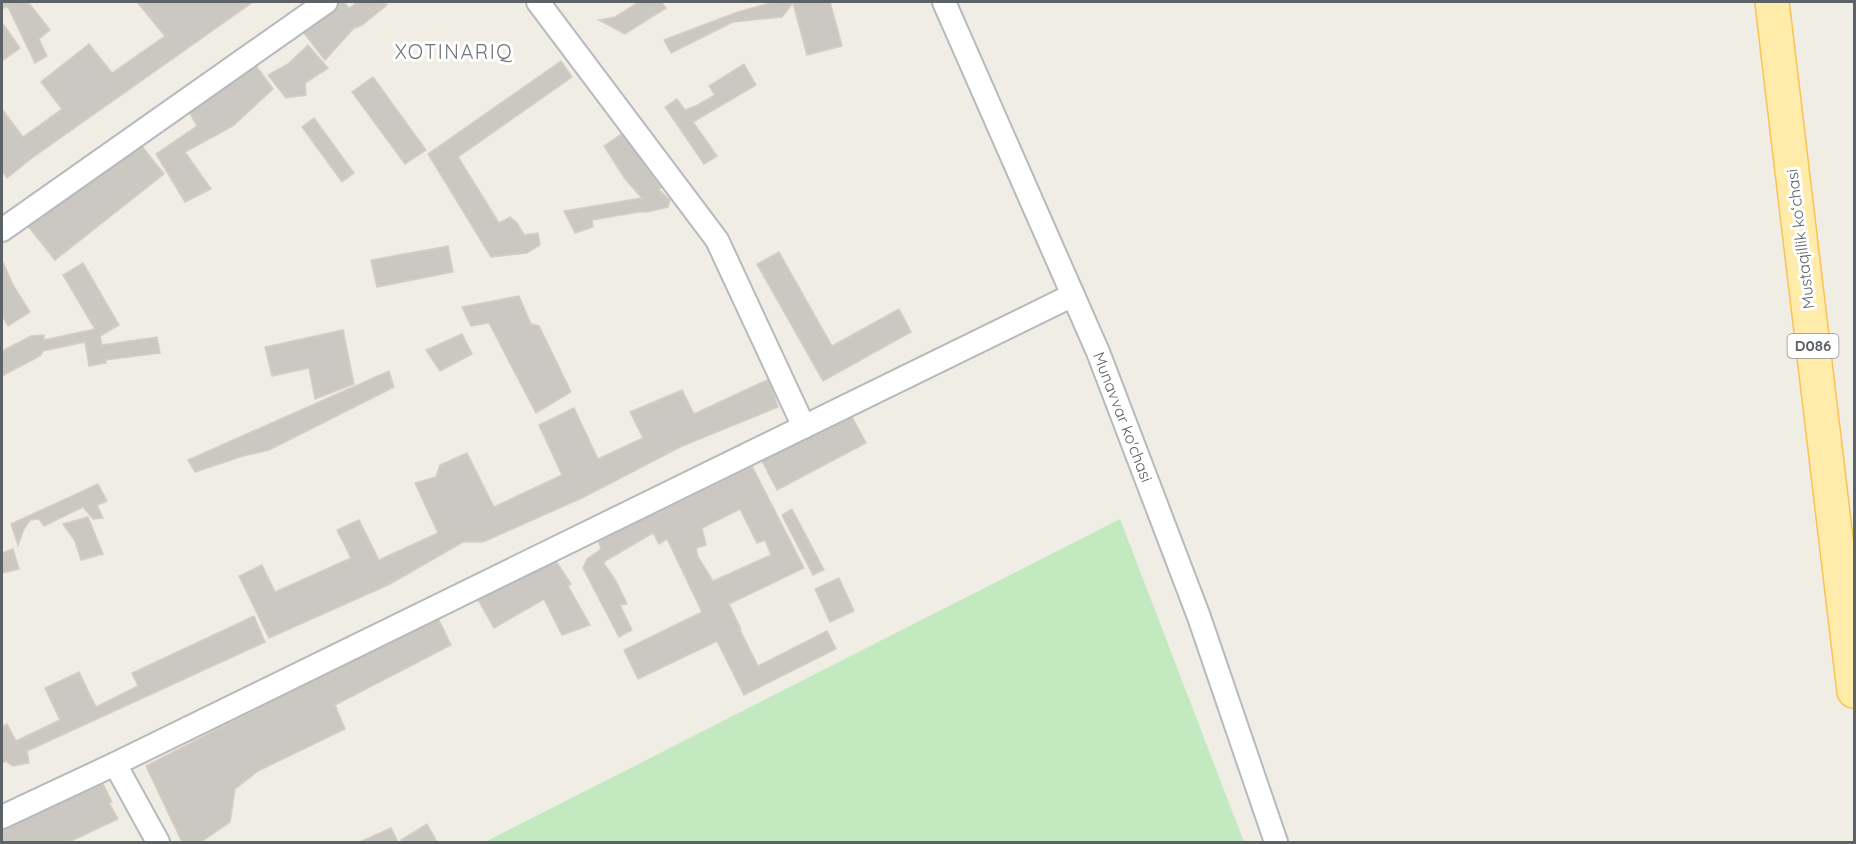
<svg xmlns="http://www.w3.org/2000/svg" width="1856" height="844" font-family="Quicksand,sans-serif">
<style>
.green{fill:#c3e9c0}
.building{fill:#cbc8c2;stroke:#d6cec3;stroke-width:1.5;fill-rule:evenodd}
.lines{fill:none;stroke-linecap:round;stroke-linejoin:round}
.street-casing{stroke:#b6b9bd;stroke-width:26}
.primary-casing{stroke:#fcc153;stroke-width:36}
.street{stroke:#fff;stroke-width:22}
.primary{stroke:#ffecab;stroke-width:33}
.labels{text-anchor:middle;stroke-width:6;stroke-linejoin:round;paint-order:stroke}
.shield{fill:#fff;stroke:#8e9195;stroke-width:1.5}
.shield-label{font-size:15px;font-weight:bold;fill:#5d6267}
.street-label{font-size:16px;fill:#5d6267;stroke:#fff}
.quarter-label{font-size:20px;letter-spacing:1.5px;fill:#6e7479;stroke:#fff}
</style>
<rect width="100%" height="100%" fill="#f0ede5"/>
<polygon class="green" points="1120,519 1244,842 485,842"/>
<g class="building">
<polygon points="2,2 28,2 50,30 39,39 47,56 35,63 8,7 2,8"/>
<polygon points="137,2 253,2 32,158 7,178 2,171 2,109 23,137 62,109 41,82 89,44 112,73 165,36"/>
<polygon points="334,2 344,2 349,8 355,4 354,2 384,2 387,5 362,25 354,28 325,60 300,28"/>
<polygon points="639,2 661,2 666,8 625,34 599,20 615,17"/>
<polygon points="773,2 830,2 842,46 807,55 793,3 782,17 733,22 671,53 664,40 735,13"/>
<polygon points="4,25 20,48 2,61 2,26"/>
<polygon points="308,45 328,68 305,83 306,95 286,98 268,75 288,64"/>
<polygon points="561,61 572,77 458,157 499,223 510,217 517,223 524,235 538,233 540,245 527,253 491,257 428,154"/>
<polygon points="254,63 273,89 233,126 185,152 211,189 185,202 156,154 197,126 187,108"/>
<polygon points="744,64 756,85 693,122 717,156 704,164 665,107 677,99 685,110 698,105 715,95 709,86"/>
<polygon points="373,77 426,150 405,164 352,92"/>
<polygon points="314,118 354,173 342,182 302,127"/>
<polygon points="623,133 661,188 659,190 670,200 668,207 647,212 638,212 592,220 593,227 575,233 564,211 642,198 625,179 604,146"/>
<polygon points="137,140 164,174 55,260 27,225"/>
<polygon points="448,246 453,272 377,287 371,260"/>
<polygon points="779,252 832,346 899,309 911,332 823,381 757,264"/>
<polygon points="2,260 13,285 30,312 8,326 2,315"/>
<polygon points="83,263 119,325 100,336 102,345 157,337 160,353 105,360 106,363 89,366 85,342 43,351 40,356 2,376 2,351 31,336 44,335 44,340 95,329 63,275"/>
<polygon points="519,296 531,324 539,326 571,392 536,413 489,323 471,326 462,307"/>
<polygon points="343,330 354,384 315,399 309,368 272,376 265,347"/>
<polygon points="462,334 472,354 440,371 426,350"/>
<polygon points="389,371 394,387 269,450 243,456 195,472 188,460"/>
<polygon points="769,379 778,407 680,447 584,497 483,542 463,542 390,584 269,638 239,576 262,565 275,592 351,558 337,530 359,520 379,560 438,533 415,483 436,477 440,465 467,453 494,507 562,475 539,425 574,408 598,459 643,438 630,412 682,390 694,414"/>
<polygon points="849,411 866,443 777,490 760,457"/>
<path d="M752 466 804 568 729 604 741 629 740 630 758 666 827 631 836 649 744 695 717 641 638 679 624 650 702 612 667 539 659 544 653 533 605 561 604 564 616 581 627 604 620 605 632 630 619 637 583 568 587 559 601 549 597 537 651 510 655 514ZM740 509 757 543 765 540 771 555 713 581 698 557 696 548 706 545 702 528Z"/>
<polygon points="98,484 107,501 97,505 103,518 93,519 83,507 44,526 39,519 30,520 24,529 18,545 11,524"/>
<polygon points="792,509 824,570 813,575 782,515"/>
<polygon points="88,517 103,554 81,560 75,541 63,524"/>
<polygon points="13,549 19,569 2,573 2,553"/>
<polygon points="556,561 571,584 568,586 590,625 562,635 544,599 494,628 476,596"/>
<polygon points="839,578 854,611 830,622 815,589"/>
<polygon points="254,616 265,642 27,751 29,763 13,766 6,761 2,763 2,727 7,724 16,741 60,720 45,688 79,672 96,707 138,686 132,673"/>
<polygon points="437,616 451,645 335,705 345,729 258,771 235,789 230,822 201,842 182,842 146,766"/>
<polygon points="101,780 112,802 109,803 118,819 69,842 2,842 2,830"/>
<polygon points="427,824 437,842 402,842 401,840"/>
<polygon points="391,828 398,842 360,842"/>
</g>
<g class="lines">
<g class="street-casing">
<g id="street">
<polyline points="538,2 717,240 804,427"/>
<polyline points="944,2 1098,352 1199,617 1276,842"/>
<polyline points="2,230 326,2"/>
<polyline points="115,764 158,842"/>
<polyline points="2,817 115,764 1073,295"/>
</g>
</g>
<g class="primary-casing">
<polyline id="primary" points="1772,2 1854,691"/>
</g>
<use href="#street" class="street"/>
<use href="#primary" class="primary"/>
</g>
<g class="labels">
<rect class="shield" x="1787.5" y="334" width="51" height="24" rx="4.5"/>
<g class="shield-label">
<text x="1813" y="351">D086</text>
</g>
<g class="street-label">
<text transform="translate(1800 239) rotate(-97)" y="6">Mustaqillik koʻchasi</text>
<text transform="translate(1123 417) rotate(69)" y="6">Munavvar ko'chasi</text>
</g>
<g class="quarter-label">
<text x="454" y="59">XOTINARIQ</text>
</g>
</g>
<rect width="1856" height="844" fill="none" stroke="#5d6267" stroke-width="6"/>
</svg>
